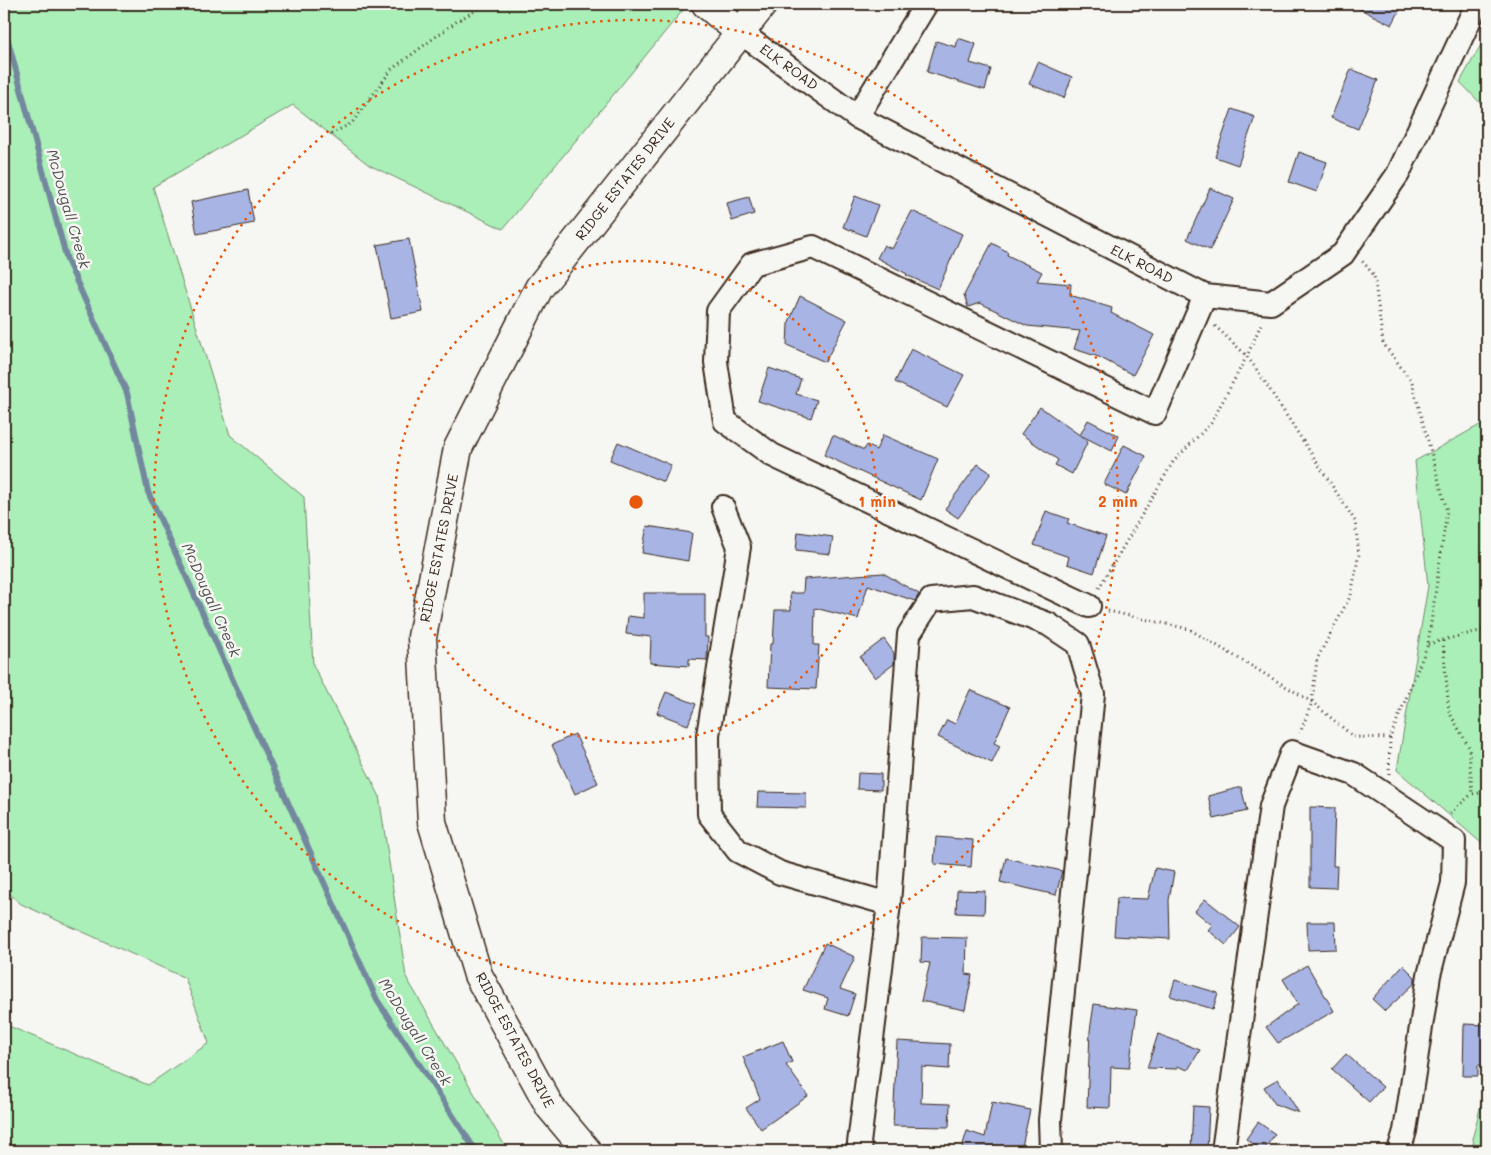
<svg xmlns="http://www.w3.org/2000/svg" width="1491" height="1155" font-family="Mali,sans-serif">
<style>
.green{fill:#aaeeb8;stroke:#728c6b}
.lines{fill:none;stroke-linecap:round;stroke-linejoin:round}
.stream{stroke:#73889e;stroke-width:6}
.building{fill:#a7b4e4;stroke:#3b2a1e}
.minor-casing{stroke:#3b2a1e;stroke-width:26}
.tertiary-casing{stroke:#3b2a1e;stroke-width:31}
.path{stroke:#3b2a1e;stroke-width:3;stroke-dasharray:1 4;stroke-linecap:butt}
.minor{stroke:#f6f6f2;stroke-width:22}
.tertiary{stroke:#f6f6f2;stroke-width:28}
.ring{fill:none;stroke:#e8590c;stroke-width:2.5;stroke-dasharray:2.5 5}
.labels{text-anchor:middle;stroke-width:5;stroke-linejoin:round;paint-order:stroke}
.street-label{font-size:14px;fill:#3b2a1e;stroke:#f6f6f2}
.water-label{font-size:15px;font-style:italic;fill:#525153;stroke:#f6f6f2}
.centre{fill:#e8590c;stroke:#f6f6f2;stroke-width:2.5}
.ring-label{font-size:15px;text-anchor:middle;font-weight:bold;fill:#e8590c;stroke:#f6f6f2;stroke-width:5;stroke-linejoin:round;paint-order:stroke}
</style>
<rect width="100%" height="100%" fill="#f6f6f2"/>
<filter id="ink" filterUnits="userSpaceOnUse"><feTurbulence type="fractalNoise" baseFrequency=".02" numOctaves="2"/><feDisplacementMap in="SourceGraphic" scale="10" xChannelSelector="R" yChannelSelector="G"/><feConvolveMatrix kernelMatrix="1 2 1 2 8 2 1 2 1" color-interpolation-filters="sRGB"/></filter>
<g filter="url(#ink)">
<g class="green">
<polygon points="4,4 688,4 503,229 369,165 293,105 153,187 230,435 304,497 313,665 379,795 406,977 508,1151 4,1151 4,1024 148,1085 209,1043 185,978 21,904 4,889"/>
<polygon points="1487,34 1487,110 1460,82"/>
<polygon points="1487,421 1487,848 1397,770 1428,586 1415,461"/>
<polygon points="1487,1081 1487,1151 1474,1151 1473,1136"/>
</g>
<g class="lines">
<polyline class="stream" points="4,26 67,260 127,393 148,492 377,1000 476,1151"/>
</g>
<g class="building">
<polygon points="1350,4 1403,4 1392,25"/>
<polygon points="958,38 976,44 970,63 991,69 985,90 927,72 936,41 956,47"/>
<polygon points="1038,62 1072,77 1064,98 1029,84"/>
<polygon points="1351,69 1378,80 1358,129 1331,118"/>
<polygon points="1232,109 1255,117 1238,165 1215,157"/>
<polygon points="1299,152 1327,162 1317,192 1289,182"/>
<polygon points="1210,188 1234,199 1210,250 1187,239"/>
<polygon points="248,190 254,223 197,234 191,202"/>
<polygon points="855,196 878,205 866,236 843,227"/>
<polygon points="749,197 754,214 732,221 727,203"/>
<polygon points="912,211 962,234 938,289 906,275 907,274 877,258 884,245 892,249"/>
<polygon points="409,239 423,312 391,318 377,245"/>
<polygon points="992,243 1008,252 1007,255 1042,272 1037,281 1071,284 1070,295 1112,308 1111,313 1154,335 1133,375 1099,357 1074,349 1080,331 1027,326 980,303 968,307 964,295"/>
<polygon points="800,296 847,320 825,362 787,345 788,324"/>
<polygon points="911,349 964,375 947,407 895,382"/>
<polygon points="769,368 801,379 796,394 817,400 811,418 758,401"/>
<polygon points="1040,407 1088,441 1072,474 1055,465 1058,460 1021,434"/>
<polygon points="1088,420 1119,436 1112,451 1080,435"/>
<polygon points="833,435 864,450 867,445 876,450 883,435 938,459 921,500 824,455"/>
<polygon points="618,442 671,465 664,482 610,460"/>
<polygon points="1124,445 1146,456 1126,495 1104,484"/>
<polygon points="978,464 991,473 958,518 945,509"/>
<polygon points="1046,511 1069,519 1067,523 1106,536 1094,573 1067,564 1069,557 1034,545"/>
<polygon points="647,526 692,533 688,561 642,553"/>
<polygon points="798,532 833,537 830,554 796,550"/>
<polygon points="883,573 919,594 915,601 868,585 858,619 815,608 814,645 819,645 816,689 768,687 770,644 773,644 775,610 791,610 790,593 803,593 804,579"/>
<polygon points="644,593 705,593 705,637 708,637 707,660 689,659 689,666 650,663 651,637 626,634 628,616 644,618"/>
<polygon points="884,639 894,653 894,664 875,678 860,657"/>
<polygon points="970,690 1010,707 994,743 1000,746 992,763 938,737 947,720 955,724"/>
<polygon points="666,692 696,704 688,725 657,713"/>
<polygon points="575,734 598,783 575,794 552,745"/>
<polygon points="858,773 881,774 881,790 857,789"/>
<polygon points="1241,787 1247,811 1214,819 1208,796"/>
<polygon points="758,792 806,793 806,808 757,807"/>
<polygon points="1310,807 1335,808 1333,866 1337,866 1336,888 1310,887"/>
<polygon points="936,837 973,840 971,867 934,864"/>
<polygon points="1006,858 1062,871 1056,895 1000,882"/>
<polygon points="1155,868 1174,872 1169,900 1170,939 1114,936 1117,898 1148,899"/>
<polygon points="957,890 985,891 984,914 956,913"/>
<polygon points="1205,899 1240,927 1226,945 1208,930 1212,925 1195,911"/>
<polygon points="1307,922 1335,922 1336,949 1308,950"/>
<polygon points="922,937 967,938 966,974 972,975 965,1010 921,1001 930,963 921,962"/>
<polygon points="825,943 855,957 840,989 855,994 848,1016 825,1009 828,998 803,990"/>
<polygon points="1307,965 1334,1011 1278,1043 1266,1027 1298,1004 1283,979"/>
<polygon points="1403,965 1415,977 1415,983 1385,1011 1372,999"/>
<polygon points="1175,980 1218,993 1213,1009 1170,996"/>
<polygon points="1094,1004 1137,1010 1129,1068 1111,1067 1110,1108 1087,1107 1090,1031"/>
<polygon points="1464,1024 1487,1025 1486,1065 1478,1065 1478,1076 1463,1076"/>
<polygon points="1158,1034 1200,1050 1188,1070 1177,1066 1177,1069 1147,1068"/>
<polygon points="783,1041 792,1062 786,1065 808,1096 761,1129 746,1108 760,1099 743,1057"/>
<polygon points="897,1041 950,1044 949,1069 922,1067 921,1103 950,1104 949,1127 893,1126"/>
<polygon points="1346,1054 1383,1087 1369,1102 1332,1069"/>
<polygon points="1278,1079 1299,1113 1275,1104 1264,1087"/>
<polygon points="992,1102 1030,1110 1021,1151 961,1151 967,1131 985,1137"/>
<polygon points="1193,1106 1209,1107 1207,1151 1191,1151"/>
<polygon points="1258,1122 1275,1134 1263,1151 1246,1139"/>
</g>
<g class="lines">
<g class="minor-casing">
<g id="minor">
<polyline points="741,33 857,117 1205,296 1271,303 1343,254 1349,245 1398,174 1477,4"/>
<polyline points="857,117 926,4"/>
<polyline points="723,507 739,547 708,735 709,814 738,851 780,873 889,904 859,1143 861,1151"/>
<polyline points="1089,606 772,455 725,421 716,362 718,311 752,264 813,247 1155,413 1205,296"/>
<polyline points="889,904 909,634 931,600 973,596 1048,624 1078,644 1093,694 1050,1120 1051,1151"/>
<polyline points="1223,1151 1271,806 1292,752 1354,774 1454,841 1453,883 1429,975 1405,1131 1399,1151"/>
</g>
</g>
<g class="tertiary-casing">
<g id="tertiary">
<polyline points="706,4 741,33"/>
<polyline points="587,1151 550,1107 478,975 432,822 422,637 458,448 539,288 763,4"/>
</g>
</g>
<g class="path">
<polyline points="331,134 352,123 392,69 457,21 487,4"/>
<polyline points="1215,326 1247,356 1259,373 1355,521 1359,554 1351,595 1317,659 1312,702 1300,733"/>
<polyline points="1099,588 1173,462 1211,423 1247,356 1262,322"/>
<polyline points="1108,611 1189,629 1312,702 1354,737 1390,738 1428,644 1447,511 1412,382 1383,343 1374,275 1362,261"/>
<polyline points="1443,641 1449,712 1469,747 1472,794"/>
<polyline points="1428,644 1487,629"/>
<polyline points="1389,774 1390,738"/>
<polyline points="1450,813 1472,794 1487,792"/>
</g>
<use href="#minor" class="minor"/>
<use href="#tertiary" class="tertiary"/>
</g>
</g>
<g class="ring">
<circle cx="636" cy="502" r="241"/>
<circle cx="636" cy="502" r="482"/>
</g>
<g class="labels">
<g class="street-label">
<text transform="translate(789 67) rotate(36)" y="5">ELK ROAD</text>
<text transform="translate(625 179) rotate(-52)" y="5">RIDGE ESTATES DRIVE</text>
<text transform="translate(1142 264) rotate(27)" y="5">ELK ROAD</text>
<text transform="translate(439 548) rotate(-79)" y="5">RIDGE ESTATES DRIVE</text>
<text transform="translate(515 1040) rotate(62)" y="5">RIDGE ESTATES DRIVE</text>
</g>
<g class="water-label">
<text transform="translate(68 209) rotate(74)" y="5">McDougall Creek</text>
<text transform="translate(211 600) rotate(66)" y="5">McDougall Creek</text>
<text transform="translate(415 1032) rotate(58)" y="5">McDougall Creek</text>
</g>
</g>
<circle cx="636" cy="502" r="8" class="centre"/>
<g class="ring-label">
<text x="877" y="507">1 min</text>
<text x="1118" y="507">2 min</text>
</g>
<rect width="1491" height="1155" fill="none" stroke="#f6f6f2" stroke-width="20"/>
<rect x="10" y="10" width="1471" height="1135" fill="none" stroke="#3b2a1e" stroke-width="2" filter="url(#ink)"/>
</svg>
